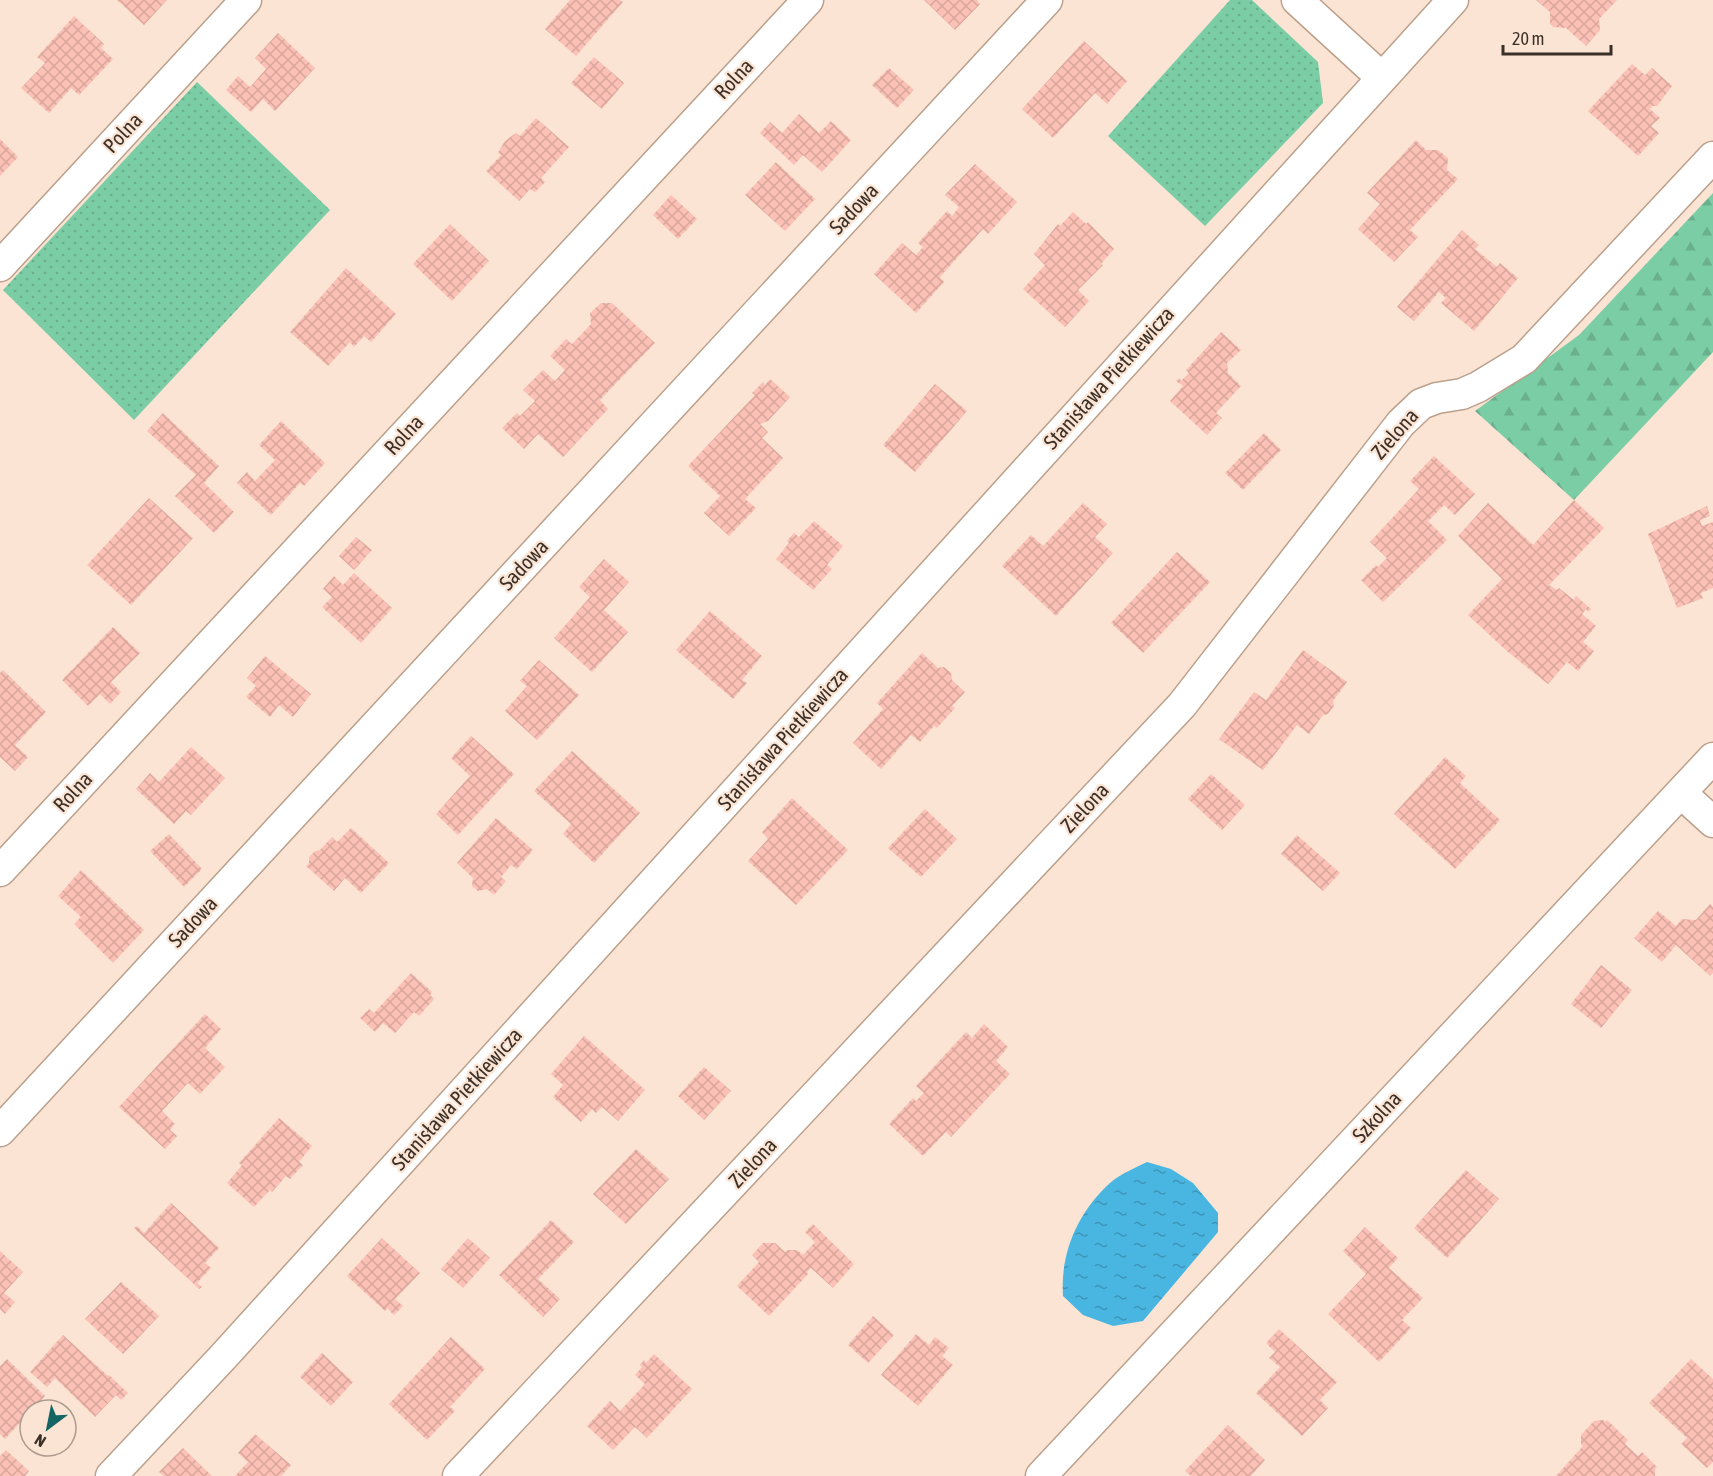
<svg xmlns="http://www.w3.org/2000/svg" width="1713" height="1476" font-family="'Asap Condensed',sans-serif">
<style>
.grass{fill:url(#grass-dots)}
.forest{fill:url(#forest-firs)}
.water{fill:url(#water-ripples)}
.building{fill:url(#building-cross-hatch)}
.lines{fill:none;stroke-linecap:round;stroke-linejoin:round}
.street-casing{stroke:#bba08c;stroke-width:33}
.street{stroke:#fff;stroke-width:30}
.labels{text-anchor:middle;stroke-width:4.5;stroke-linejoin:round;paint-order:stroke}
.street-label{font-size:21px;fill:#3b3028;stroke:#fbe4d3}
</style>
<defs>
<pattern id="grass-dots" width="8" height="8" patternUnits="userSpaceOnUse" patternTransform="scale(1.5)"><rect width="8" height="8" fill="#7bcda5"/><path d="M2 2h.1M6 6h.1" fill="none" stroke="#6bb08e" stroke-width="1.8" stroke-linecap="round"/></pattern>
<pattern id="forest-firs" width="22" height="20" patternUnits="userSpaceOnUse" patternTransform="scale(1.5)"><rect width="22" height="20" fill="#7bcda5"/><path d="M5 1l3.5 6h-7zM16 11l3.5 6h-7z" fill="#6bb08e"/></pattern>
<pattern id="water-ripples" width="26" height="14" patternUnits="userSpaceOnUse" patternTransform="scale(1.5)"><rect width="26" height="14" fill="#49b6e2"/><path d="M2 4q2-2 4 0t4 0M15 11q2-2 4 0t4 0" fill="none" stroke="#3e94b7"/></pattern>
<pattern id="building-cross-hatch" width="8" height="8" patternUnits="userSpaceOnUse" patternTransform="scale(1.5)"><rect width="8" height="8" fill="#fcc1b6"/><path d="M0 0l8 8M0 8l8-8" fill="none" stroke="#d9a69c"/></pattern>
</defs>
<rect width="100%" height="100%" fill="#fbe4d3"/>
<g class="grass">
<polygon points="1230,0 1252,0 1318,62 1323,103 1205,226 1108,136"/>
<polygon points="197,82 330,210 134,420 3,290"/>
</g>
<polygon class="forest" points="1713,193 1713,352 1574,500 1475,411 1579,335"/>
<path class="water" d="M1147 1162 1171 1169 1193 1183 1218 1213V1232L1143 1321 1113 1326 1083 1315 1063 1296C1060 1253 1078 1212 1110 1183 1120 1174 1135 1168 1147 1162Z"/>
<g class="building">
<polygon points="117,0 167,0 144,25"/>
<polygon points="570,0 620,0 623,2 576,56 545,29"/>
<polygon points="924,0 978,0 977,1 980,4 955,30"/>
<polygon points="1536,0 1617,0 1599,19 1600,30 1586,46 1566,28 1553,27 1550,24 1550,12"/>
<polygon points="74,16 104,44 101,48 113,59 79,95 71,88 49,113 21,88 45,63 37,57"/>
<polygon points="278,33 315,68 275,111 263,99 251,112 226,90 238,76 250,87 266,69 255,58"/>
<polygon points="1084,41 1127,81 1107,104 1095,93 1053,138 1022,109"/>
<polygon points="594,57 624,83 602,109 571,83"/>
<polygon points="1632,64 1645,75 1652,68 1672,86 1657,106 1652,106 1650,109 1660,118 1651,126 1659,133 1638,156 1588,111"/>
<polygon points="889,68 914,90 897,108 872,85"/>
<polygon points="799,114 819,133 831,121 851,140 822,172 803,155 794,165 760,133 770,122 782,133"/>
<polygon points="536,118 569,147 541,178 545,182 535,192 530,189 519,201 486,171 501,155 498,153 505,141 516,133 520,136"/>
<polygon points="0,139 18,157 0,176"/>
<polygon points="1416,140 1426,150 1438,150 1448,158 1447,170 1458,179 1410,230 1418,237 1394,262 1358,229 1380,204 1367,193"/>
<polygon points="776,162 815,199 785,231 745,195"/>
<polygon points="975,164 1017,202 988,234 983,229 940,277 944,282 916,313 874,274 902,243 916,255 923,247 918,243 947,211 952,216 959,207 945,195"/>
<polygon points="671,195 697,219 678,239 653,215"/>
<polygon points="1073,212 1086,224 1088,222 1114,249 1101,264 1103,265 1078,290 1089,301 1065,327 1023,289 1045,265 1034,254 1058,224 1060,226"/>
<polygon points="450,224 489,261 452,301 413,264"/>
<polygon points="1462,230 1479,245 1475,249 1497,267 1500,263 1518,278 1474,331 1441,303 1446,298 1439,292 1414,321 1397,307"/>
<polygon points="346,268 396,314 371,342 364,336 354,347 350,342 328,366 290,332"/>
<polygon points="601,303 612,303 655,343 600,400 608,409 563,457 538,434 524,449 502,428 517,413 520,416 535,401 523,390 543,370 555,381 565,370 550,356 566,339 572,344 591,324 590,313"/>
<polygon points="1221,332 1241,350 1227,363 1228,373 1241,386 1216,413 1222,418 1207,435 1170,401 1183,386 1176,381 1179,378 1181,381 1189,373 1186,370"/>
<polygon points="770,379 790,397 768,421 760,424 768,432 762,438 783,458 745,499 756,508 729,536 704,513 720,496 688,466 755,395 752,393 763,382 765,385"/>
<polygon points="935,384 967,411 915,472 883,445"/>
<polygon points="163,413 219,466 204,483 234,512 214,533 175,496 196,475 147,431"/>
<polygon points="281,421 325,463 304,486 300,483 271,515 237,483 247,472 255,481 275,460 259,445"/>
<polygon points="1264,433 1281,450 1243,490 1225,473"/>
<polygon points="1434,456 1475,494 1455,515 1444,505 1428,521 1447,540 1383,602 1361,580 1376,565 1378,567 1387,558 1370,542 1419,489 1410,481"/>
<polygon points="149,498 193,538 131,605 87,565"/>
<polygon points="1574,500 1604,528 1549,585 1557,590 1559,588 1574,600 1576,596 1591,609 1588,612 1586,609 1582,614 1596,626 1583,642 1594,651 1578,671 1567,662 1548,684 1508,652 1468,615 1502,579 1458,536 1488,503 1533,545"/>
<polygon points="1083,503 1107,524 1095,537 1113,553 1056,616 1002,566 1031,535 1043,546"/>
<polygon points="1707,506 1710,516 1700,520 1702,526 1713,522 1713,588 1701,593 1703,598 1677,608 1648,534"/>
<polygon points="814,521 843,546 827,565 832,569 813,590 776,559 789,543 787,541 794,533 799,537"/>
<polygon points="356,537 372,550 354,570 339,556"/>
<polygon points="1177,552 1210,582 1143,653 1111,623"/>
<polygon points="604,559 629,582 604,610 628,632 592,672 554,638 590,597 579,587"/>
<polygon points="354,573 392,608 361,643 322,607 332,597 323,589 334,576 343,585"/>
<polygon points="710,611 762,656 742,680 747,683 733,699 676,650"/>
<polygon points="113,627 140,653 111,682 121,692 110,704 100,694 88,706 62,680"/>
<polygon points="1303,650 1347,682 1333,701 1334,706 1328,714 1323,715 1309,734 1297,725 1263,770 1219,739 1254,692 1266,700"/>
<polygon points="922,653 938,668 944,667 951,673 952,680 965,692 952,706 955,708 937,728 934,726 920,742 911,735 881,769 853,743 883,709 877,703"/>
<polygon points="265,656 311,694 293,717 279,705 270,717 246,697 256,686 247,678"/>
<polygon points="539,660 579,695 537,740 505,711 527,686 520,681"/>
<polygon points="3,670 46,712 15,745 28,757 15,771 0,757 0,673"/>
<polygon points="471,736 514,774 458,835 436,814 470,776 451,758"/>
<polygon points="191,747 225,778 191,815 186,811 174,824 136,789 150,773 159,782"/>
<polygon points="572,751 640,813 594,863 563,834 571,824 534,791"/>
<polygon points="1445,757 1466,776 1460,783 1500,820 1455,869 1394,814"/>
<polygon points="1211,774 1245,805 1222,830 1188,799"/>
<polygon points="792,798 848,850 796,905 748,861 768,839 762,832"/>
<polygon points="925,809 957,839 921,877 888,848"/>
<polygon points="496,818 533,850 517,869 511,865 501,877 506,881 494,895 487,889 478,891 472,886 473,878 457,863"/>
<polygon points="351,828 389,863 361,893 345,878 334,891 306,866 309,863 309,857 315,851 320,850 332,837 337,842"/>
<polygon points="169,834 202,869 184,887 150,851"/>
<polygon points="1297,835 1340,873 1323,891 1281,854"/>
<polygon points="81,870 144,930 113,963 74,924 81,917 58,896"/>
<polygon points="1710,904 1713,907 1713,973 1710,976 1676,945 1662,962 1634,938 1658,911 1676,926 1682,919 1696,920"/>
<polygon points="1601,965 1632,990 1601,1028 1571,1004"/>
<polygon points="411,973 432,992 430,995 434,999 419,1016 414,1012 395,1033 383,1023 375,1032 360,1018 369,1009 374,1013"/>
<polygon points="205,1014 221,1029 205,1048 225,1067 200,1094 188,1083 162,1111 175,1124 170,1130 177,1136 165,1149 119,1107"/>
<polygon points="984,1024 1008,1047 996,1061 1010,1074 951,1137 946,1132 923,1156 889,1124 913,1098 916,1101 924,1093 916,1086 966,1032 972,1038"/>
<polygon points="584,1036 645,1090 618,1121 602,1107 596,1113 592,1109 581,1122 553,1097 563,1085 551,1074"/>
<polygon points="704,1067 731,1091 704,1120 678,1096"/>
<polygon points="279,1118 312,1146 299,1162 303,1165 290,1179 286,1176 272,1192 270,1190 254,1207 227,1183 242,1165 239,1163"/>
<polygon points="636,1149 669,1179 626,1224 593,1194"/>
<polygon points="1466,1170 1499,1199 1447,1258 1414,1228"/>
<polygon points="171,1203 219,1248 205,1263 211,1268 197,1283 202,1287 199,1289 134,1228 137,1226 144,1233"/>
<polygon points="551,1220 574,1242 538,1279 560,1299 543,1317 499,1275"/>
<polygon points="813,1224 854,1264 833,1288 811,1268 807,1272 808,1274 769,1316 737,1286 759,1262 752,1255 763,1243 775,1243 785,1252 787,1250 797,1250 803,1255 815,1242 805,1232"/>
<polygon points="1365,1227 1398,1258 1389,1268 1423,1298 1402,1320 1411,1328 1379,1362 1328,1314 1366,1274 1343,1251"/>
<polygon points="382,1238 420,1273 395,1299 403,1306 394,1315 387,1308 385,1311 347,1276"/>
<polygon points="468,1238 490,1258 463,1288 441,1269"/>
<polygon points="0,1251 23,1272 4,1293 15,1302 5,1314 0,1309"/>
<polygon points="121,1282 159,1316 123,1354 85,1319"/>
<polygon points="873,1316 894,1335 868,1363 848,1345"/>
<polygon points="1279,1329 1337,1382 1320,1400 1328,1408 1302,1436 1256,1393 1280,1367 1269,1358 1275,1352 1266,1343"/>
<polygon points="916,1334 929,1345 935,1337 949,1348 942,1356 953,1365 918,1406 881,1375"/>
<polygon points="63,1335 108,1376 109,1375 128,1393 121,1400 116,1395 95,1417 55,1378 47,1387 30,1372"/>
<polygon points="451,1337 485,1369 450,1407 455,1411 427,1440 389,1404"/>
<polygon points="322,1353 353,1382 331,1406 300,1377"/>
<polygon points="654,1354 692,1389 647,1438 635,1427 613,1450 587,1426 610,1401 620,1411 645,1384 635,1375 642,1367 640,1365 644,1360 646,1363"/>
<polygon points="7,1359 45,1396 5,1439 0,1434 0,1366"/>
<polygon points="1691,1359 1713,1379 1713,1462 1707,1468 1681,1444 1687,1438 1649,1403"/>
<polygon points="1603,1420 1605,1422 1607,1420 1628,1440 1625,1444 1638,1456 1642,1452 1657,1467 1655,1469 1655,1476 1556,1476 1583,1446 1581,1444 1581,1435 1594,1421"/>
<polygon points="1228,1425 1265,1460 1251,1476 1191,1476 1185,1471"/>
<polygon points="255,1434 291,1465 281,1476 235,1476 248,1462 238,1453"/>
<polygon points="183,1448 212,1476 164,1476 159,1472"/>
<polygon points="6,1450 29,1471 25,1476 0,1476 0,1456"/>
</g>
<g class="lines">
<g class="street-casing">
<g id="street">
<polyline points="1297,0 1381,77"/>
<polyline points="0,266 246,0"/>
<polyline points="1681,793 1713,822"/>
<polyline points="0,871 808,0"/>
<polyline points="0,1131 1047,0"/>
<polyline points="111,1476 223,1357 1453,0"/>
<polyline points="458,1476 1182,705 1401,423 1421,404 1437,398 1462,394 1478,387 1524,359 1713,157"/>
<polyline points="1041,1476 1713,758"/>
</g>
</g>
<use href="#street" class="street"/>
</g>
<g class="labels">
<g class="street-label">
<text transform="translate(734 79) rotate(-47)" y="7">Rolna</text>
<text transform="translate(123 133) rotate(-47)" y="7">Polna</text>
<text transform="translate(854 209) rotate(-47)" y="7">Sadowa</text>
<text transform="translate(1109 378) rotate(-48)" y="7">Stanisława Pietkiewicza</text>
<text transform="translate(1395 434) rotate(-49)" y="7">Zielona</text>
<text transform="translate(404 435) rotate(-47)" y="7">Rolna</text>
<text transform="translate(524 565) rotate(-47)" y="7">Sadowa</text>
<text transform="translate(783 739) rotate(-48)" y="7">Stanisława Pietkiewicza</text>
<text transform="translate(73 792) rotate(-47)" y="7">Rolna</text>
<text transform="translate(1085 808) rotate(-47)" y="7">Zielona</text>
<text transform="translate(193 922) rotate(-47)" y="7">Sadowa</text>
<text transform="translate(457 1099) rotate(-48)" y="7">Stanisława Pietkiewicza</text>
<text transform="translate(1377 1117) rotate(-47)" y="7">Szkolna</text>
<text transform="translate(753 1163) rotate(-47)" y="7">Zielona</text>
</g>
</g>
<g transform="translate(48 1428) rotate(212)"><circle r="28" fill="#fbe4d3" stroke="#ae9c8f" stroke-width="1.5"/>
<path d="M0-4.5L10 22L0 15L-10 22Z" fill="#146464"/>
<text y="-9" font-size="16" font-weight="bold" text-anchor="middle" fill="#3b3028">N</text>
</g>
<path d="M1503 45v9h108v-9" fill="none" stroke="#3b3028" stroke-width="3"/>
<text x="1512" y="45" font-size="18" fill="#3b3028" stroke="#fbe4d3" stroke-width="4.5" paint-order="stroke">20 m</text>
</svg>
